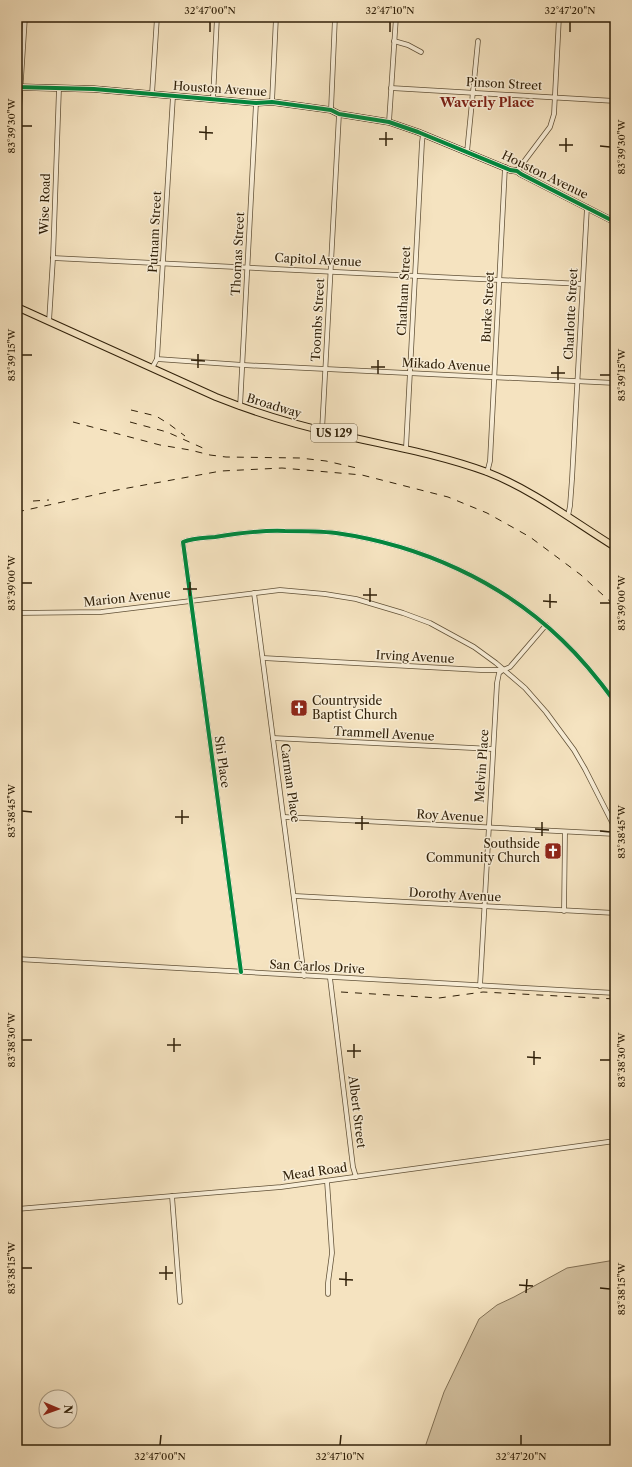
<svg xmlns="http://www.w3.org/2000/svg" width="632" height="1467" font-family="'Libre Caslon Text',serif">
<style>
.green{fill:#d4c2a1;stroke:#827155}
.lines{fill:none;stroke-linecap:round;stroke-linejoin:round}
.street-casing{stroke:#615137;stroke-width:5.5}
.secondary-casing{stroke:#302009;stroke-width:7}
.primary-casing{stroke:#302009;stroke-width:8}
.street{stroke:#f8edd6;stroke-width:4}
.secondary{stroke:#f8edd6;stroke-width:5.5}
.primary{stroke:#f5e3c0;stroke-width:6}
.rail{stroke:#302009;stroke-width:1;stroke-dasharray:7 7;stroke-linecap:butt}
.cycleway-casing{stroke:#f8edd6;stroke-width:6}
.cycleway{stroke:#00873e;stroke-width:4}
.ticks{fill:none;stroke:#302009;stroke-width:1.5}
.labels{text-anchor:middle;stroke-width:3;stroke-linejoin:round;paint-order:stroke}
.shield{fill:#f8edd6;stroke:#6c5e46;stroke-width:1}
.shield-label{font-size:11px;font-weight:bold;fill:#302009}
.street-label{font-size:12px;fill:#302009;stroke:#f8edd6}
.poi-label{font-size:12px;fill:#302009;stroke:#f8edd6;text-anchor:start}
.neighbourhood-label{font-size:13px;font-weight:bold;fill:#7a1f14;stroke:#f8edd6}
.neatline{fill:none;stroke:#302009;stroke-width:1.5}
.ticks-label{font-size:10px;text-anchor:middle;fill:#302009}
</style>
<rect width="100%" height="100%" fill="#f5e3c0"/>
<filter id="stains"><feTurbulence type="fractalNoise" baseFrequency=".005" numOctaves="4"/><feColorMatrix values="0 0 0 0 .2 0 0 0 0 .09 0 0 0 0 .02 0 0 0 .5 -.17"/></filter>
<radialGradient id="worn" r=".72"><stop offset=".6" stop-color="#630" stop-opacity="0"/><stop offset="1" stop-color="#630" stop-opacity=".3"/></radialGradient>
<polygon class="green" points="615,1260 615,1450 424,1450 444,1392 479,1319 497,1305 514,1297 567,1268"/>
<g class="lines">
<g class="street-casing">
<g id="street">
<polyline points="394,41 408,45 421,52"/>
<polyline points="391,88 615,101"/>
<polyline points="152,94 157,17"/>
<polyline points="213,98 217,17"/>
<polyline points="272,102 276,17"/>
<polyline points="331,110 335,17"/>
<polyline points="389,122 396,17"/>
<polyline points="17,141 25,17"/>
<polyline points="467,152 478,41"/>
<polyline points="517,171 550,127 554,114 559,17"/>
<polyline points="53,258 582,284"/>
<polyline points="49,322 53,258 59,88"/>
<polyline points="157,359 243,365 615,383"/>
<polyline points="152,368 157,359 173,96"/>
<polyline points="240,407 256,103"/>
<polyline points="322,431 339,114"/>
<polyline points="406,448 422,142 423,135"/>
<polyline points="487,473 490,461 505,167"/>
<polyline points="568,516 570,506 572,479 587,207"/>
<polyline points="254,593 304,976"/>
<polyline points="17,613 101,612 280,590 325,594 356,599 403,613 430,623 474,647 496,663 525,688 546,712 574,750 585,769 615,828"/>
<polyline points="263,658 481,670 503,670 510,667 546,625"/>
<polyline points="273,738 493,749"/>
<polyline points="284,817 615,834"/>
<polyline points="295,896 615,913"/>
<polyline points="564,911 565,832"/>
<polyline points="17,959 615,993"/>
<path d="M241 972 183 542C193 538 205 538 215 537 239 533 261 530 285 531 302 531 319 531 336 533 420 545 501 581 562 640 582 659 599 680 615 702"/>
<polyline points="330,978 353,1167 356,1177"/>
<polyline points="480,986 497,683 499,673 503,670"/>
<polyline points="327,1181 332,1253 328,1283 328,1294"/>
<polyline points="172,1196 180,1302"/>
<polyline points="17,1209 281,1187 615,1141"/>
</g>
</g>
<g class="secondary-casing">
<polyline id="secondary" points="17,87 94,89 256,103 272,102 331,110 339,114 389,122 418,132 510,170 517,171 521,174 615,222"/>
</g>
<g class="primary-casing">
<path id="primary" d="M17 307 216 397C256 413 296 425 337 434 388 446 438 454 487 472 533 490 573 521 615 547"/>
</g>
<use href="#street" class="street"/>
<use href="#secondary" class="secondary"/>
<use href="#primary" class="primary"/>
<g class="rail">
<polyline points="131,410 156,416 169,424 185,436"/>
<polyline points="73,422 160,445 190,450 210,455 226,457 300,458 326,461 361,469"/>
<polyline points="130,422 167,432 205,449"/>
<polyline points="33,501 49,500"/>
<polyline points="17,512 117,490 221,471 282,468 362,475 448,497 487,513 530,537 581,575 615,606"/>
<polyline points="341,992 439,998 483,992 615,999"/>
</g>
<g class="cycleway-casing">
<g id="cycleway">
<polyline points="17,87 94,89 256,103 272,102 331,110 339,114 389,122 418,132 510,170 517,171 521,174 615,222"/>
<path d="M241 972 183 542C193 538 205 538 215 537 239 533 261 530 285 531 302 531 319 531 336 533 420 545 501 581 562 640 582 659 599 680 615 702"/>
</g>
</g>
<use href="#cycleway" class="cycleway"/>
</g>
<path class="ticks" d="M210 32V22M390 32V22M570 32V22M22 126H32M199 132 213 133M379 139H393M206 140V126M559 145H573M386 146V132M600 146 610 147M566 152V138M22 355H32M191 360 205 361M371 367H385M198 368V354M551 373H565M378 374V360M600 375H610M558 380V366M22 583H32M183 589H197M363 595H377M190 596V582M543 601 557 602M370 602V588M600 603H610M550 608V594M22 811 32 812M175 817H189M355 823H369M182 824V810M535 829 549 830M362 830V816M600 831 610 832M542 836V822M22 1040H32M167 1045H181M347 1051H361M174 1052V1038M527 1057 541 1058M354 1058V1044M600 1060H610M534 1065V1051M22 1268H32M159 1273H173M339 1279 353 1280M166 1280V1266M519 1285 533 1286M346 1286V1272M600 1288 610 1289M526 1293 527 1279M160 1445 161 1435M340 1445 341 1435M521 1445V1435"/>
<defs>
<g id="church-square" transform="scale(0.9)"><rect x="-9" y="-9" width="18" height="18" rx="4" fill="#8f2418" stroke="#f8edd6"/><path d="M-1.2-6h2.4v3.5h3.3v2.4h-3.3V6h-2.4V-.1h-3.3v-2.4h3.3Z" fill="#fff"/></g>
</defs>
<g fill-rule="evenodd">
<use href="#church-square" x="299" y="708"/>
<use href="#church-square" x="553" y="851"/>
</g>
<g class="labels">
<rect class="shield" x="311" y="424" width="46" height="18" rx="3"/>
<g class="shield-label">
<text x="334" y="437">US 129</text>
</g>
<g class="street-label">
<text transform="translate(504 84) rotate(3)" y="4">Pinson Street</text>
<text transform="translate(220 89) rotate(4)" y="4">Houston Avenue</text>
<text transform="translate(545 175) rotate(26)" y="4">Houston Avenue</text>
<text transform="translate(45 204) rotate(-88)" y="4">Wise Road</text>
<text transform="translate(155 232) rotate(-87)" y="4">Putnam Street</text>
<text transform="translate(238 254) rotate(-87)" y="4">Thomas Street</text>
<text transform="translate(318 260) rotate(3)" y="4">Capitol Avenue</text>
<text transform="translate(404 291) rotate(-87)" y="4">Chatham Street</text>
<text transform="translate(488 307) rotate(-87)" y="4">Burke Street</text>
<text transform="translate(571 314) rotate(-87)" y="4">Charlotte Street</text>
<text transform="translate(318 320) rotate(-87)" y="4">Toombs Street</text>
<text transform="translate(446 365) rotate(3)" y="4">Mikado Avenue</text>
<text transform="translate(274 406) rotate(17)" y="4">Broadway</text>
<text transform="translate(127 598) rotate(-6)" y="4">Marion Avenue</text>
<text transform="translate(415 657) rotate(3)" y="4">Irving Avenue</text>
<text transform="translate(384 734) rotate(3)" y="4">Trammell Avenue</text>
<text transform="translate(222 762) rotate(82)" y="4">Shi Place</text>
<text transform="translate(482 766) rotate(-86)" y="4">Melvin Place</text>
<text transform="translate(290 783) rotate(82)" y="4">Carman Place</text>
<text transform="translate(450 816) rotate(3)" y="4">Roy Avenue</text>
<text transform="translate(455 895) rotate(3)" y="4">Dorothy Avenue</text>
<text transform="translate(317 967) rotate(3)" y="4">San Carlos Drive</text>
<text transform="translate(357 1112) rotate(83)" y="4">Albert Street</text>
<text transform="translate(315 1172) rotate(-8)" y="4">Mead Road</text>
</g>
<g class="poi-label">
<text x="312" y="705">Countryside<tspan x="312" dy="14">Baptist Church</tspan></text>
<text x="540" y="848" text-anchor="end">Southside<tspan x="540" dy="14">Community Church</tspan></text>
</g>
<g class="neighbourhood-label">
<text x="487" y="107">Waverly Place</text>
</g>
</g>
<rect width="632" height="1467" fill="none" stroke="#f5e3c0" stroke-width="44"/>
<g transform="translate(58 1409) rotate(92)"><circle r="19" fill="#f8edd6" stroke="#a89b84"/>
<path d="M0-3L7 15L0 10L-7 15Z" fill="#8f2418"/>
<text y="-6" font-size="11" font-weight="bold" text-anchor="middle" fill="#302009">N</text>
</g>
<rect x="22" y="22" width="588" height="1423" class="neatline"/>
<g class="ticks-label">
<text x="210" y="14">32°47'00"N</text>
<text x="390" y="14">32°47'10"N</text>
<text x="570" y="14">32°47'20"N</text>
<text transform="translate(11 126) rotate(-90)" y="4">83°39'30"W</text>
<text transform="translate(621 147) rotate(-90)" y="4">83°39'30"W</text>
<text transform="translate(11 355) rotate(-90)" y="4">83°39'15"W</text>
<text transform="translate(621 375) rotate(-90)" y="4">83°39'15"W</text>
<text transform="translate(11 583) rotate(-90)" y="4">83°39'00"W</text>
<text transform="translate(621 603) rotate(-90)" y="4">83°39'00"W</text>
<text transform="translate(11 811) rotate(-90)" y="4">83°38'45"W</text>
<text transform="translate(621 832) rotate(-90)" y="4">83°38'45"W</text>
<text transform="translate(11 1040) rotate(-90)" y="4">83°38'30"W</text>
<text transform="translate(621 1060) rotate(-90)" y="4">83°38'30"W</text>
<text transform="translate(11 1268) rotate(-90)" y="4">83°38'15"W</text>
<text transform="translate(621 1289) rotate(-90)" y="4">83°38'15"W</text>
<text x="160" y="1460">32°47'00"N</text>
<text x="340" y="1460">32°47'10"N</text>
<text x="521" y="1460">32°47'20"N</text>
</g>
<rect width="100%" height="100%" filter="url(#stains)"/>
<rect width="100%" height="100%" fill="url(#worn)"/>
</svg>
